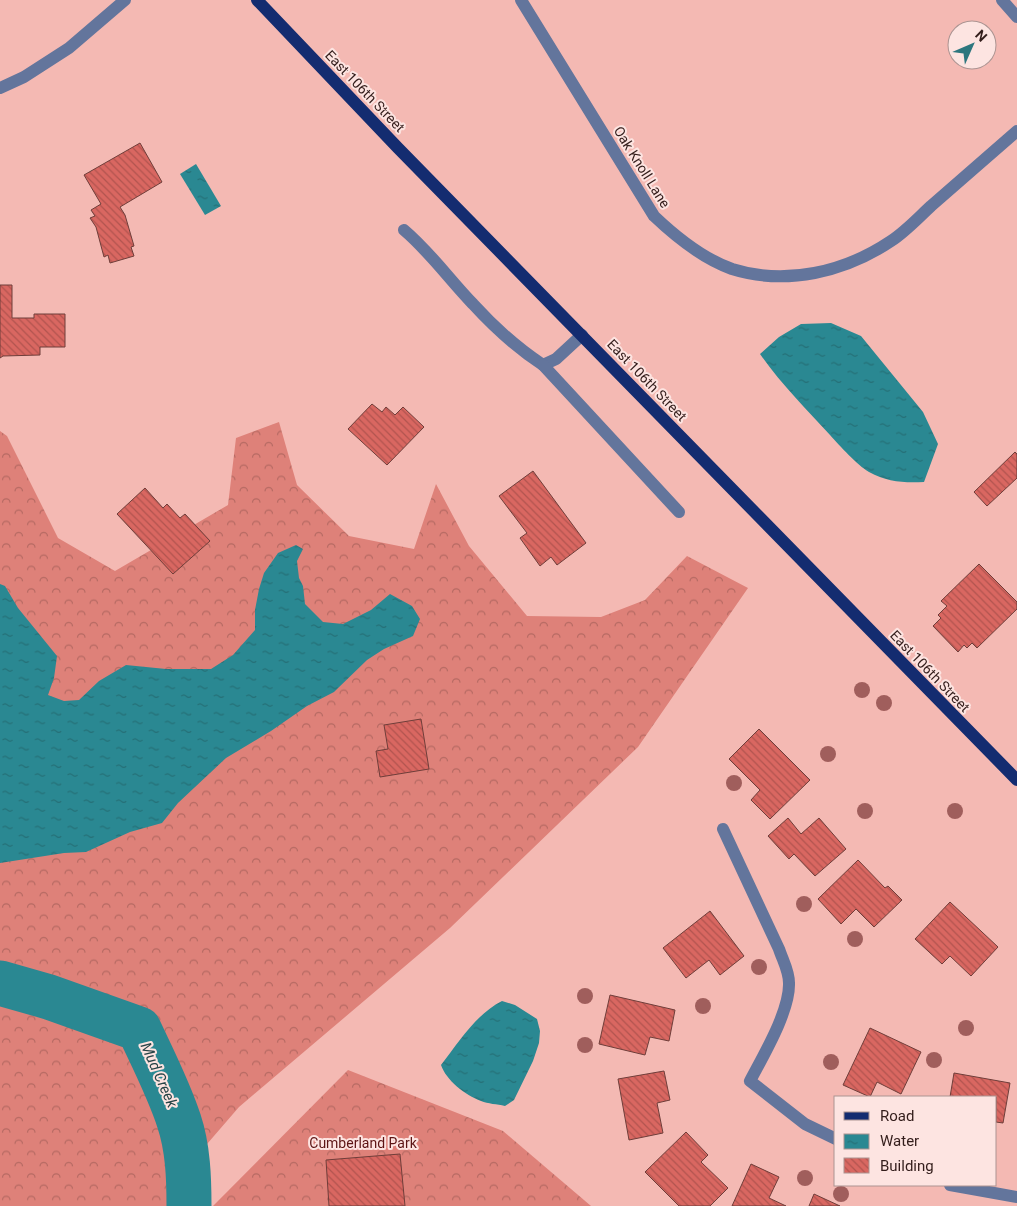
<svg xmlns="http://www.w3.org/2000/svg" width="1017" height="1206" font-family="Roboto,sans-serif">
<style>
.forest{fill:url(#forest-crowns)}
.water{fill:url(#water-ripples)}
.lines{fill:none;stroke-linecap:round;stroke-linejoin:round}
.river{stroke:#2a8892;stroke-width:45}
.building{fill:url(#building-back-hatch);stroke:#6f3e3a}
.minor{stroke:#63759c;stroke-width:12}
.major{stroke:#142c70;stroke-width:12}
.tree{fill:#a05e5c}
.labels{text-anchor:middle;stroke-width:4;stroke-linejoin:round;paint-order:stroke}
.street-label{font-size:14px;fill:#331d1b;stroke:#fde4e1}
.park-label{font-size:14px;fill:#5c1414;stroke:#fde4e1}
.water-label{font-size:15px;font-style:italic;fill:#274447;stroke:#fde4e1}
</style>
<defs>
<pattern id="forest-crowns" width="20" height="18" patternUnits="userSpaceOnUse" patternTransform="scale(1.25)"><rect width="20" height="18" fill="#de8179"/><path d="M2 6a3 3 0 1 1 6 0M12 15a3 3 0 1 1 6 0" fill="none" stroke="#b56962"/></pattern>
<pattern id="water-ripples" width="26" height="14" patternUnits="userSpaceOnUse" patternTransform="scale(1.25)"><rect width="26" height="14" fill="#2a8892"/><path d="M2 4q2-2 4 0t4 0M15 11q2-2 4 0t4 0" fill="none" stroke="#256f76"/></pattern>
<pattern id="building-back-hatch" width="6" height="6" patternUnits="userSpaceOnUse" patternTransform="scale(1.25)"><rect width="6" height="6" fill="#d96761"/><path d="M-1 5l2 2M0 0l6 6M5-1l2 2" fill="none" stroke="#b1544f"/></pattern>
</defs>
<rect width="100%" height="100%" fill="#f4b9b3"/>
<g class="forest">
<polygon points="279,422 297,485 349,536 414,549 436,484 469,546 527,616 601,617 645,600 687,556 748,588 638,747 450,928 239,1107 182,1173 195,1206 0,1206 0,431 7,436 58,538 115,571 228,505 236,438"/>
<polygon points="348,1070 503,1131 591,1206 213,1206"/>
</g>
<g class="water">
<polygon points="196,164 221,206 205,215 180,174"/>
<path d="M831 323 861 336 923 412 938 444 924 482C904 483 887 482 869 472 857 465 840 446 830 435 806 409 780 383 760 354L779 337 801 324Z"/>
<polygon points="296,545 303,549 297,561 299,578 303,586 305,604 323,622 343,624 371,610 390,594 412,606 420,619 413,636 384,649 367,660 334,692 307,706 271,731 226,758 178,803 162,823 130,832 86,852 64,853 0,863 0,584 5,586 18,608 57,656 54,678 48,695 64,701 79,700 99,681 126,665 166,669 211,669 233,655 255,630 255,610 259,589 264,573 278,553"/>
<path d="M502 1001 515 1005 537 1019 540 1031 539 1043 533 1061 514 1100 505 1106C497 1104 488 1104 481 1101 465 1095 446 1080 441 1065 459 1042 475 1015 502 1001Z"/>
</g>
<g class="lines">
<path class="river" d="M0 983 49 997 139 1029C153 1059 169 1090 179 1121 188 1148 189 1178 189 1206"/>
</g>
<g class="building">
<polygon points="140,143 162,182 120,207 125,215 134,246 131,247 134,256 110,263 108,255 104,257 96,227 90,218 95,216 91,210 101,204 84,175"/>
<polygon points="0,285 12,285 12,318 34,318 34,314 65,314 65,347 40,347 40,355 3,356 0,358"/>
<polygon points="372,404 382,412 386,407 395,415 403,407 424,427 387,465 348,429"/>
<polygon points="1015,452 1017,454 1017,478 987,506 974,492"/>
<polygon points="533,471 586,543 557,565 551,557 540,566 520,538 527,533 499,496"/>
<polygon points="145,488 163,508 167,504 180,518 185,514 210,541 173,574 117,514"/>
<polygon points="979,564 1017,602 1017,609 977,648 972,643 967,648 964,645 958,652 933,626 941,618 938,615 947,606 941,601"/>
<polygon points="421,719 429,769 380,777 376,751 388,749 384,725"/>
<polygon points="759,729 810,780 770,819 751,800 760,790 729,759"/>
<polygon points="788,818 801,834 819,818 846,849 815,876 794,854 789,859 768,836"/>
<polygon points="858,860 885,888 888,886 902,900 874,927 856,909 841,924 818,899"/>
<polygon points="950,902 998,947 971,976 950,956 942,964 915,939"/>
<polygon points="710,911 744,956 720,975 709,960 686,978 663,948"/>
<polygon points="610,995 675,1010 669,1041 650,1037 645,1055 599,1044"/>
<polygon points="870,1028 921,1052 901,1094 877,1082 870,1097 843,1085"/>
<polygon points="664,1071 670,1100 657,1103 663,1133 629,1140 618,1079"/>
<polygon points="954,1073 1010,1083 1003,1123 996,1122 996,1097 950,1097"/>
<polygon points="686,1132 708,1155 701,1162 728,1188 710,1206 679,1206 645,1172"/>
<polygon points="400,1154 405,1206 329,1206 326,1160"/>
<polygon points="751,1164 779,1177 769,1198 786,1206 732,1206"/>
<polygon points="814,1194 840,1206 809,1206"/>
</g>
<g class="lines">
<g class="minor">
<path d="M521 0 654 216C675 236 704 259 732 269 786 286 845 272 891 241 905 232 918 218 931 206 960 181 988 156 1017 131"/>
<polyline points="1002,0 1017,17"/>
<polyline points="0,88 24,77 69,48 125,0"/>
<path d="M404 230C430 252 449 279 473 304 494 327 517 348 543 365L556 359 582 335"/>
<polyline points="543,365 679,512"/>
<path d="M723 829 779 949C783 961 789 971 789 983 790 1011 763 1056 750 1081L805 1124 836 1139"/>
<polyline points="950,1185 1017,1197"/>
</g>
<polyline class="major" points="257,0 398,148 1017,780"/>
</g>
<g class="tree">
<circle cx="862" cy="690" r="8"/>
<circle cx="884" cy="703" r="8"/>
<circle cx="828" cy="754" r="8"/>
<circle cx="734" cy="783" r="8"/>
<circle cx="865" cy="811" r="8"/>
<circle cx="955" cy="811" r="8"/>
<circle cx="804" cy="904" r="8"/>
<circle cx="855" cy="939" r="8"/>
<circle cx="759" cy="967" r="8"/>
<circle cx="585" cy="996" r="8"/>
<circle cx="703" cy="1006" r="8"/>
<circle cx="966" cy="1028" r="8"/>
<circle cx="585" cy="1045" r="8"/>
<circle cx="934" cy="1060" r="8"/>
<circle cx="831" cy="1062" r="8"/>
<circle cx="805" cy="1178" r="8"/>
<circle cx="841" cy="1194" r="8"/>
</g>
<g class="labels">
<g class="street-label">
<text transform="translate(365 91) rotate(46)" y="5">East 106th Street</text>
<text transform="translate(642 167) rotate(58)" y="5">Oak Knoll Lane</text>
<text transform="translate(647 380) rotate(46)" y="5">East 106th Street</text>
<text transform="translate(930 671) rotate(46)" y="5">East 106th Street</text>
</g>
<g class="park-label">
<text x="363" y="1148">Cumberland Park</text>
</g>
<g class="water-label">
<text transform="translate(159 1075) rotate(66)" y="5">Mud Creek</text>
</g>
</g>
<rect x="834" y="1096" width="162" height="90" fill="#fde4e1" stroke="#ac9492"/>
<rect x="844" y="1112" width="25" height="8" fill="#142c70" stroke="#ac9492"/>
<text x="880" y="1121" font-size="15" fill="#331d1b">Road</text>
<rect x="844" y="1134" width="25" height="15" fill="url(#water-ripples)" stroke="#ac9492"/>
<text x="880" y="1146" font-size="15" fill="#331d1b">Water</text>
<rect x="844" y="1158" width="25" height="15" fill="url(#building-back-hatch)" stroke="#ac9492"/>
<text x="880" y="1171" font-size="15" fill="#331d1b">Building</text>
<g transform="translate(972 45) rotate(45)"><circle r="24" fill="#fde4e1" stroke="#ac9492"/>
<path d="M0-4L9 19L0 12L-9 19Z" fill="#2d767e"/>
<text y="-8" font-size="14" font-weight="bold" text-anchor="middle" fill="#331d1b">N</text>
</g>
</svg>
